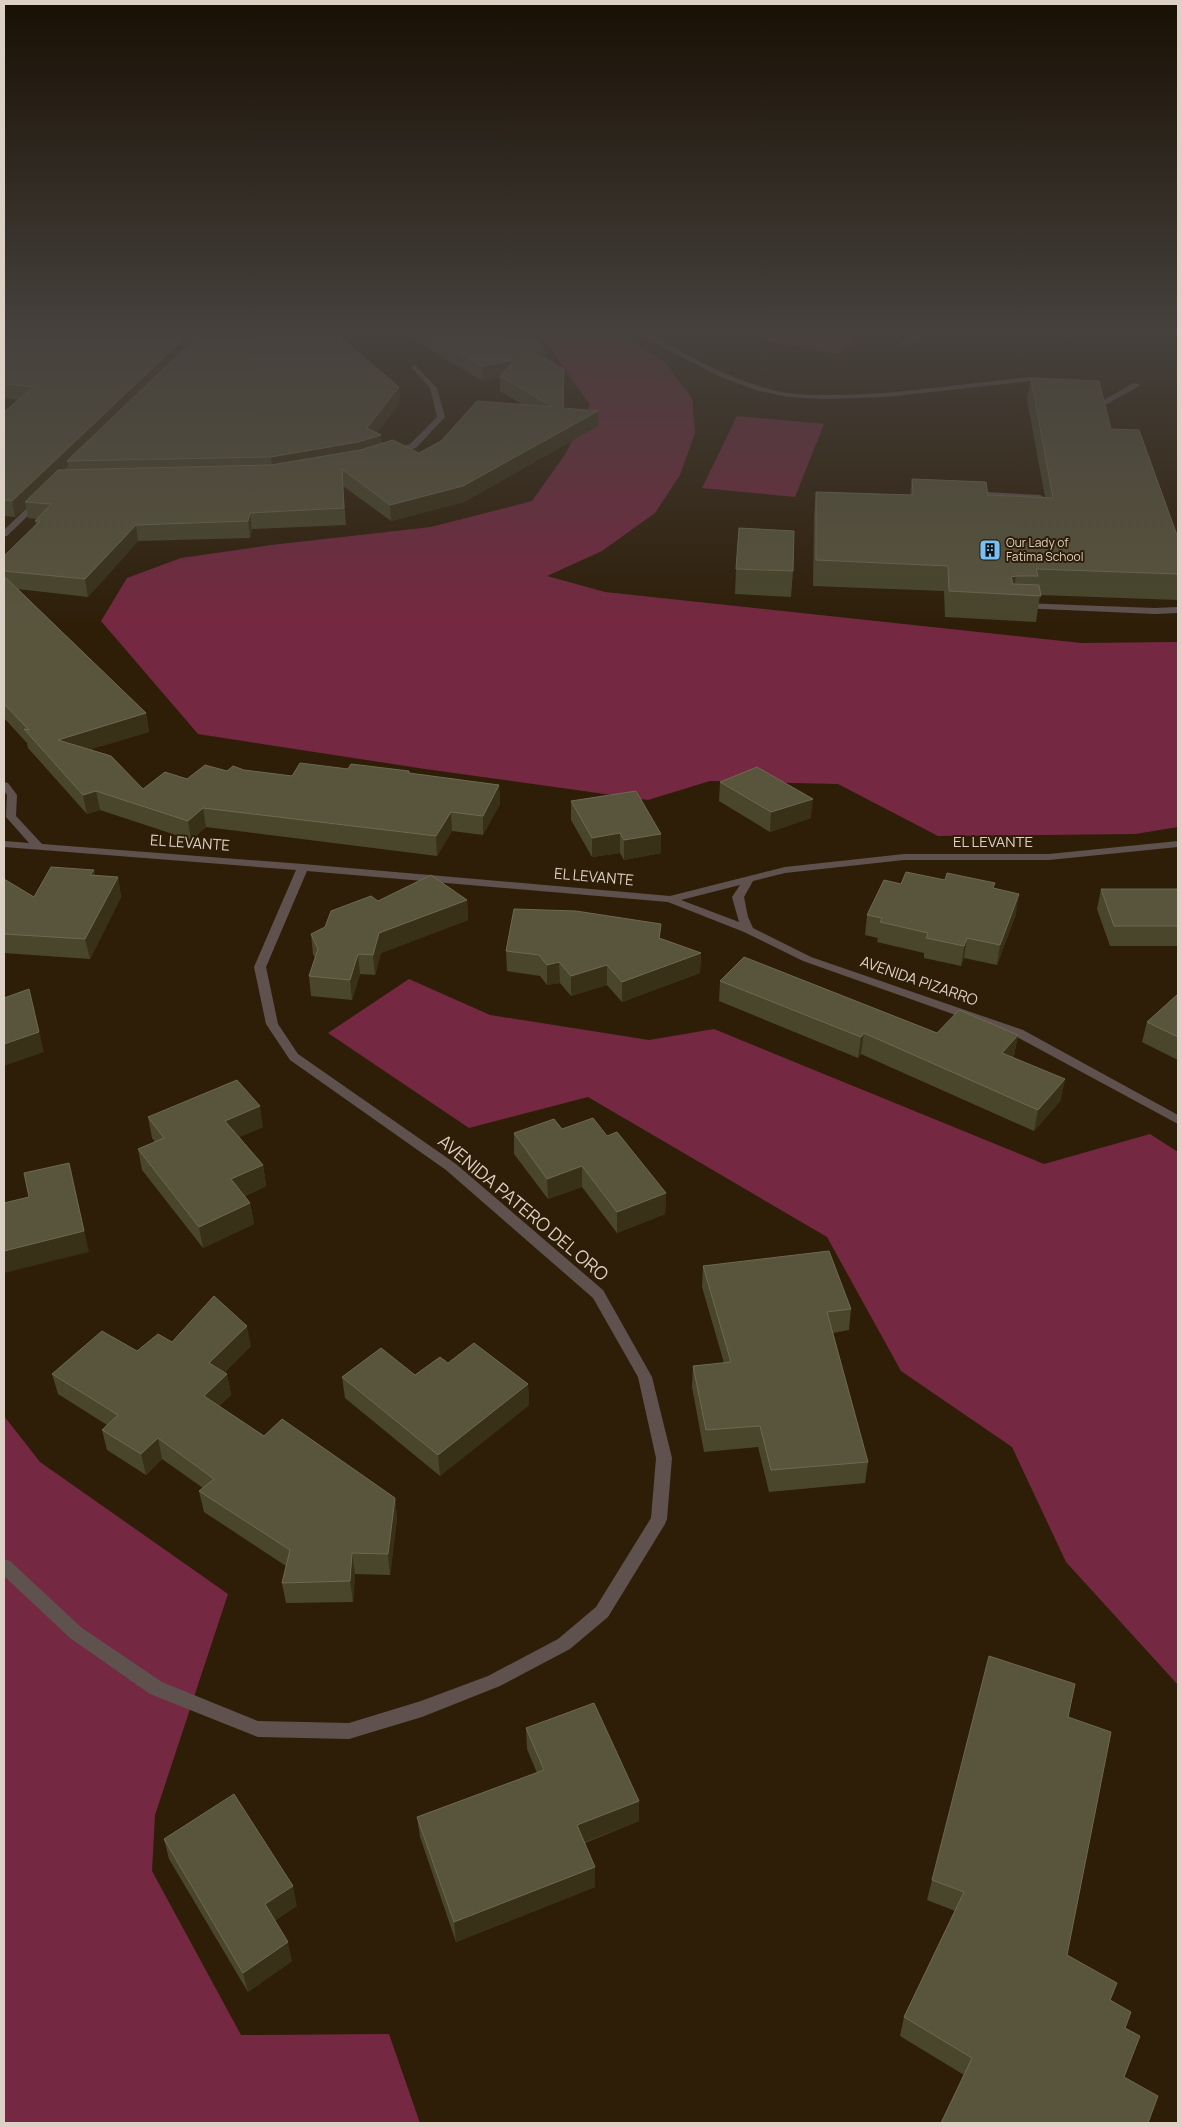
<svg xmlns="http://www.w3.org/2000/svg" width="1182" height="2127" font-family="Manrope,sans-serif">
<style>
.green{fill:#752841}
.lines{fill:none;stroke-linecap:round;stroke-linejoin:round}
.minor{fill:#5f524e;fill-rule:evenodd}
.wall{fill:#49462c}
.shaded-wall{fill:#383017}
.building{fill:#59553d;stroke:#6d6952}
.labels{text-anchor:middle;stroke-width:4;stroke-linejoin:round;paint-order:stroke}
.far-poi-label{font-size:12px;fill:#dcd1c4;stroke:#2e1e08;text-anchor:start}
.street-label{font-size:15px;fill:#dcd1c4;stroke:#2e1e08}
.near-street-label{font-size:18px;fill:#dcd1c4;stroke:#2e1e08}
</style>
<rect width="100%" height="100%" fill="#2e1e08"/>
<g class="green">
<polygon points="524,330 639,330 620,335 664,361 692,398 695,433 680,475 655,513 602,551 547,576 605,592 1081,643 1178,642 1178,827 1135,834 938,836 838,784 710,781 648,800 425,769 198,734 101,621 127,578 181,558 271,545 431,527 532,501 566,453 590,405 546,342"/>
<polygon points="770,330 811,330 857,338 838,354 757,339"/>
<polygon points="737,416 824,424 795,497 702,488"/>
<polygon points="409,979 490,1015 649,1040 714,1029 1044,1164 1150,1134 1178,1152 1178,1685 1066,1562 1012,1447 901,1371 827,1237 588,1097 469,1128 328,1033"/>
<polygon points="4,1416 40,1462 228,1594 155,1815 152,1871 241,2035 389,2034 420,2123 4,2123"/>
</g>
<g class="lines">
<g class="minor">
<path d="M636 330H643C687 355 731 381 781 392 802 396 824 395 846 395 908 393 969 383 1031 377L1035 379 1031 381 886 397 824 399 788 397 759 391 723 378 670 351Z"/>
<polygon points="931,330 937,331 903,345 898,344"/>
<polygon points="415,365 437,388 445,417 416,448 389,454 389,450 410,444 437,417 430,388 411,367"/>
<polygon points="1134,383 1141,385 1107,404 1100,402"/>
<polygon points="969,491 1040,495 1044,497 1040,499 972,495 969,495"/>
<polygon points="35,500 42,502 7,536 4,536 4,530"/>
<polygon points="1022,603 1155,608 1178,607 1178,613 1155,614 1019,608 1019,604"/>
<path d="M4 782 8 783 17 795 16 816 42 844 303 864 670 896 785 867 904 854H1049L1178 841V847L1049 860H904L785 873 753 881 744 897 748 917 753 928 811 957 1023 1030 1178 1115V1124L1015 1036 803 961 744 932 668 902 307 871 266 967 278 1024 298 1054 456 1164 603 1290 652 1377 672 1458 667 1519 665 1524 608 1617 570 1649 500 1686 422 1717 349 1739 258 1737 150 1694 70 1638 4 1576V1559L10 1561 82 1628 162 1682 258 1721 349 1723 421 1701 488 1676 558 1639 596 1607 651 1518 656 1458 638 1377 593 1298 446 1170 290 1060 266 1024 254 967 296 870 4 847V841L29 843 6 817 7 795 4 791ZM740 885 732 897 739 922 681 900Z"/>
</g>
</g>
<g class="wall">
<polygon points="4,330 399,387 400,402 377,433 381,435 382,444 419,453 523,405 500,391 500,377 482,381 398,330 517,330 544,345 545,358 564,369 564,408 598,411 598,426 464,502 391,521 343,486 346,525 252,529 250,538 138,541 88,597 18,589 146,713 149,732 91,749 143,789 187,779 227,771 244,770 292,776 348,769 409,773 499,785 500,804 483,835 452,831 437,856 206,827 191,840 100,810 87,814 28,748 27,743 4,718 4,556 36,524 35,521 37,519 28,518 26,507 15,517 4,516 4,412 18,400 4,398"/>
<polygon points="1039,330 1074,330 1072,339"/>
<polygon points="1031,378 1111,429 1178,538 1178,600 1040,595 1036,622 945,617 944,591 813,586 814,516 816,492 910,495 912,479 988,495 1045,497 1027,400"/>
<polygon points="736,569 793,571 791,597 735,594"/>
<polygon points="720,782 811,818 770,832 719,801"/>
<polygon points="571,801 661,853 624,860 620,853 592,857 571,820"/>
<polygon points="94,870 95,876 118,877 121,897 90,959 4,953 4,879 34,897"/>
<polygon points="945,880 994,889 1016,914 997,965 964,958 961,966 924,958 924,953 877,942 878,938 865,935 867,915 901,884"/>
<polygon points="1101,889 1178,889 1178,946 1110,946 1097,909"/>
<polygon points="467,900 468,920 381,953 375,975 360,974 352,1000 311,996 309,976 315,958 313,954 311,934 378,901"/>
<polygon points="661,924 660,938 701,953 700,973 622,1002 607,985 571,996 560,983 547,985 540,976 507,971 506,951"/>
<polygon points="720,981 937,1033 1018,1035 1014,1056 1013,1057 1061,1100 1034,1131 861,1054 858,1058 719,1001"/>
<polygon points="1178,994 1178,1060 1142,1042 1147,1022"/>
<polygon points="148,1117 263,1127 239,1137 263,1165 266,1186 245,1196 250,1203 254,1224 203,1248 142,1170 138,1149 155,1142 152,1138"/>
<polygon points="562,1129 607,1136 666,1193 665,1214 617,1233 582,1187 548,1199 514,1154 514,1133"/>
<polygon points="703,1266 851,1309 849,1330 833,1333 868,1462 865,1483 769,1492 758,1447 704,1452 692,1387 693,1366 724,1363 702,1287"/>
<polygon points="172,1342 251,1346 224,1373 227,1374 231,1395 219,1406 264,1436 395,1498 397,1519 390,1575 355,1574 353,1602 286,1603 282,1583 286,1566 204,1512 199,1491 203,1488 162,1459 146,1475 107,1450 102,1430 107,1425 58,1394 52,1374"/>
<polygon points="448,1363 528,1384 529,1405 440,1476 345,1398 342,1377 415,1375"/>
<polygon points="1068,1717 1067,1955 1111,2000 1125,2028 1124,2077 964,2075 900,2036 904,2017 955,1911 927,1900 932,1880"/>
<polygon points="526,1728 639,1801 639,1821 585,1843 595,1887 456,1942 420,1837 417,1817 537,1773 527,1749"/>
<polygon points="164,1839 297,1906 275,1920 292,1961 248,1992 169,1859"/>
</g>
<g class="shaded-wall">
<polygon points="193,330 210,330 67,461 68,466 30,502 25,502 26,507 15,517 12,501"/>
<polygon points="544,345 545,360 533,352 537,347"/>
<polygon points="515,360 500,376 500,377 482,381 482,366"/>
<polygon points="399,387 400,402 373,438 381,435 382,451 273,473 271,457 367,428"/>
<polygon points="598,411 598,426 464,502 391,521 390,505"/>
<polygon points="250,513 252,529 250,538 248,521"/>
<polygon points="136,525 138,541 88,597 85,579"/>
<polygon points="1016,576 1013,595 1011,577"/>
<polygon points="146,713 149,732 62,758 58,740"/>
<polygon points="499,785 500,804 483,835 483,816"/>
<polygon points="96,791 100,810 87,814 83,795"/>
<polygon points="813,799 811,818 770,832 771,812"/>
<polygon points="203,808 206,827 191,840 188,821"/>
<polygon points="451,812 452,831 437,856 436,836"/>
<polygon points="620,833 620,853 592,857 592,838"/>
<polygon points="661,834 661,853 624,860 624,840"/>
<polygon points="94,870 98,889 90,875"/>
<polygon points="118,877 121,897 90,959 85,939"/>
<polygon points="1019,894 1016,914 997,965 1000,945"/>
<polygon points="467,900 468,920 381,953 375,975 373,955 379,933"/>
<polygon points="967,938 964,958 961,966 964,946"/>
<polygon points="701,953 700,973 622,1002 622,982"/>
<polygon points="358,954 360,974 352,1000 350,980"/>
<polygon points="559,962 560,983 547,985 547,965"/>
<polygon points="607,965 607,985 571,996 571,976"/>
<polygon points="29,989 44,1052 4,1066 4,1044"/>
<polygon points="864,1033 861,1054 858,1058 861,1037"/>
<polygon points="1018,1035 1014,1056 999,1073 1002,1053"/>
<polygon points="1065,1079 1061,1100 1034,1131 1038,1110"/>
<polygon points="260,1106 263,1127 228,1142 225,1121"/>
<polygon points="69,1163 89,1252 4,1273 4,1251"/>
<polygon points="263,1165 266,1186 235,1200 231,1179"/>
<polygon points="582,1166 582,1187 548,1199 547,1179"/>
<polygon points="666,1193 665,1214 617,1233 617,1212"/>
<polygon points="250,1203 254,1224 203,1248 199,1227"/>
<polygon points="247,1326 251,1346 213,1384 209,1363"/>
<polygon points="227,1374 231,1395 208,1416 204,1396"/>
<polygon points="528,1384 529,1405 440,1476 438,1455"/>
<polygon points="158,1438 162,1459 146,1475 141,1454"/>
<polygon points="395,1498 397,1519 390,1575 388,1554"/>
<polygon points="352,1553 355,1574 353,1602 350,1581"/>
<polygon points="639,1801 639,1821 577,1845 577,1825"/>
<polygon points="595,1867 595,1887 456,1942 454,1922"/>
<polygon points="293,1886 297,1906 270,1924 265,1904"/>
<polygon points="288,1942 292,1961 248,1992 243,1973"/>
</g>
<g class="building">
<polygon points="4,330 193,330 12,501 4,500 4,412 34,387 4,384"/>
<polygon points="204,330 332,330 399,387 367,428 381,435 358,442 271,457 67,461"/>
<polygon points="421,330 517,330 544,345 537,347 543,350 533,352 564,369 563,408 598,411 463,486 390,505 342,469 344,508 250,513 248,521 136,525 85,579 4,571 4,556 40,521 35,521 51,504 25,502 58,470 271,465 360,450 393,440 419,453 441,441 477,401 553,407 500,376 515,360 482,366"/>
<polygon points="1031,378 1099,381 1111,429 1139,430 1178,538 1178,574 1036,569 1038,576 1016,576 1011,577 1013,584 1039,585 1041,596 949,591 948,566 816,560 816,492 913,495 912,479 986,482 988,495 1053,498"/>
<polygon points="739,528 794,531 793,571 736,569"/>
<polygon points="4,576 146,713 58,740 111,756 143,789 165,772 187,779 205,765 227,771 233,766 244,770 292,776 300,763 348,769 351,764 409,771 409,773 499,785 483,816 451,812 436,836 203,808 188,821 96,791 83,795 24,729 29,730 4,704"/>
<polygon points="757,767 813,799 771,812 720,782"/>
<polygon points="636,791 661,834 624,840 620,833 592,838 571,801"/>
<polygon points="51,867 94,870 90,875 118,877 85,939 4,934 4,879 34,897"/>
<polygon points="906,872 945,880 947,873 995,883 993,888 1019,894 1000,945 967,938 964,946 926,938 928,933 880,922 882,918 867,915 884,880 901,884"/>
<polygon points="431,875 467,900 379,933 373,955 358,954 350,980 309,976 318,949 311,934 325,927 331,911 371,896 378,901"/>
<polygon points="1101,889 1178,889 1178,926 1114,926"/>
<polygon points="514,909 576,911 661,924 659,938 701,953 622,982 607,965 571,976 559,962 547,965 539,955 506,951"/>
<polygon points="744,957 937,1033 959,1010 1018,1035 1002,1053 1065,1079 1038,1110 864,1033 861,1037 720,981"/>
<polygon points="29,989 39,1032 4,1044 4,998"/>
<polygon points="1178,994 1178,1037 1147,1022"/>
<polygon points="237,1080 260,1106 225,1121 263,1165 231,1179 250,1203 199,1227 138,1149 164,1138 148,1117"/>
<polygon points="593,1118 607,1136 617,1132 666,1193 617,1212 582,1166 547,1179 514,1133 554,1119 562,1129"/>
<polygon points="69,1163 84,1231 4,1251 4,1203 29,1197 24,1173"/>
<polygon points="829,1251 851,1309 827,1312 868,1462 771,1470 760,1426 706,1430 693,1366 731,1362 703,1266"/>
<polygon points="214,1296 247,1326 209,1363 227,1374 204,1396 264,1436 282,1419 395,1498 388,1554 352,1553 350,1581 282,1583 290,1550 199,1491 214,1479 158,1438 141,1454 102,1430 118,1415 52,1374 102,1331 137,1351 158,1334 172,1342"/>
<polygon points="474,1343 528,1384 438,1455 342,1377 381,1348 415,1375 440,1357 448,1363"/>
<polygon points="989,1656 1075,1684 1068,1717 1111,1732 1067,1955 1117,1983 1110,2000 1131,2012 1125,2028 1140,2036 1124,2077 1158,2096 1148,2123 941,2123 972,2058 904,2017 964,1892 932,1880"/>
<polygon points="594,1703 639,1801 577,1825 595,1867 454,1922 417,1817 544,1770 526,1728"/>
<polygon points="234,1794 293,1886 265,1904 288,1942 243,1973 164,1839"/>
</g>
<linearGradient id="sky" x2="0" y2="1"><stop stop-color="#191004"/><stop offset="0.53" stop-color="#46413d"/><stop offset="1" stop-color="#46413d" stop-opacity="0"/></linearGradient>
<rect width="1182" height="627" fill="url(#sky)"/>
<defs>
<g id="building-square" transform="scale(1.125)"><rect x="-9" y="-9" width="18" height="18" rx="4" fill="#75c0f6" stroke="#2e1e08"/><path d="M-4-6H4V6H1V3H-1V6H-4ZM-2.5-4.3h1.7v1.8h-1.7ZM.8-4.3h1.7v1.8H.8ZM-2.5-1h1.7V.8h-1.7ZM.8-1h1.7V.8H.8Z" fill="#111"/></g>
</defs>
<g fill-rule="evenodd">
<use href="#building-square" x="990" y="550"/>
</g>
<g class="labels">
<g class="far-poi-label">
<text x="1006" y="547">Our Lady of<tspan x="1006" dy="14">Fatima School</tspan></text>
</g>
<g class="street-label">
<text x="993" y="847">EL LEVANTE</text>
<text transform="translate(190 843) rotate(4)" y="5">EL LEVANTE</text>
<text transform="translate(594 877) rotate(5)" y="5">EL LEVANTE</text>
<text transform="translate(919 981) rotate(19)" y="5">AVENIDA PIZARRO</text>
</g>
<g class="near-street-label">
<text transform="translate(523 1208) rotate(40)" y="6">AVENIDA PATERO DEL ORO</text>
</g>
</g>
<rect width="1182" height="2127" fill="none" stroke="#dcd1c4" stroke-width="10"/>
</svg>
